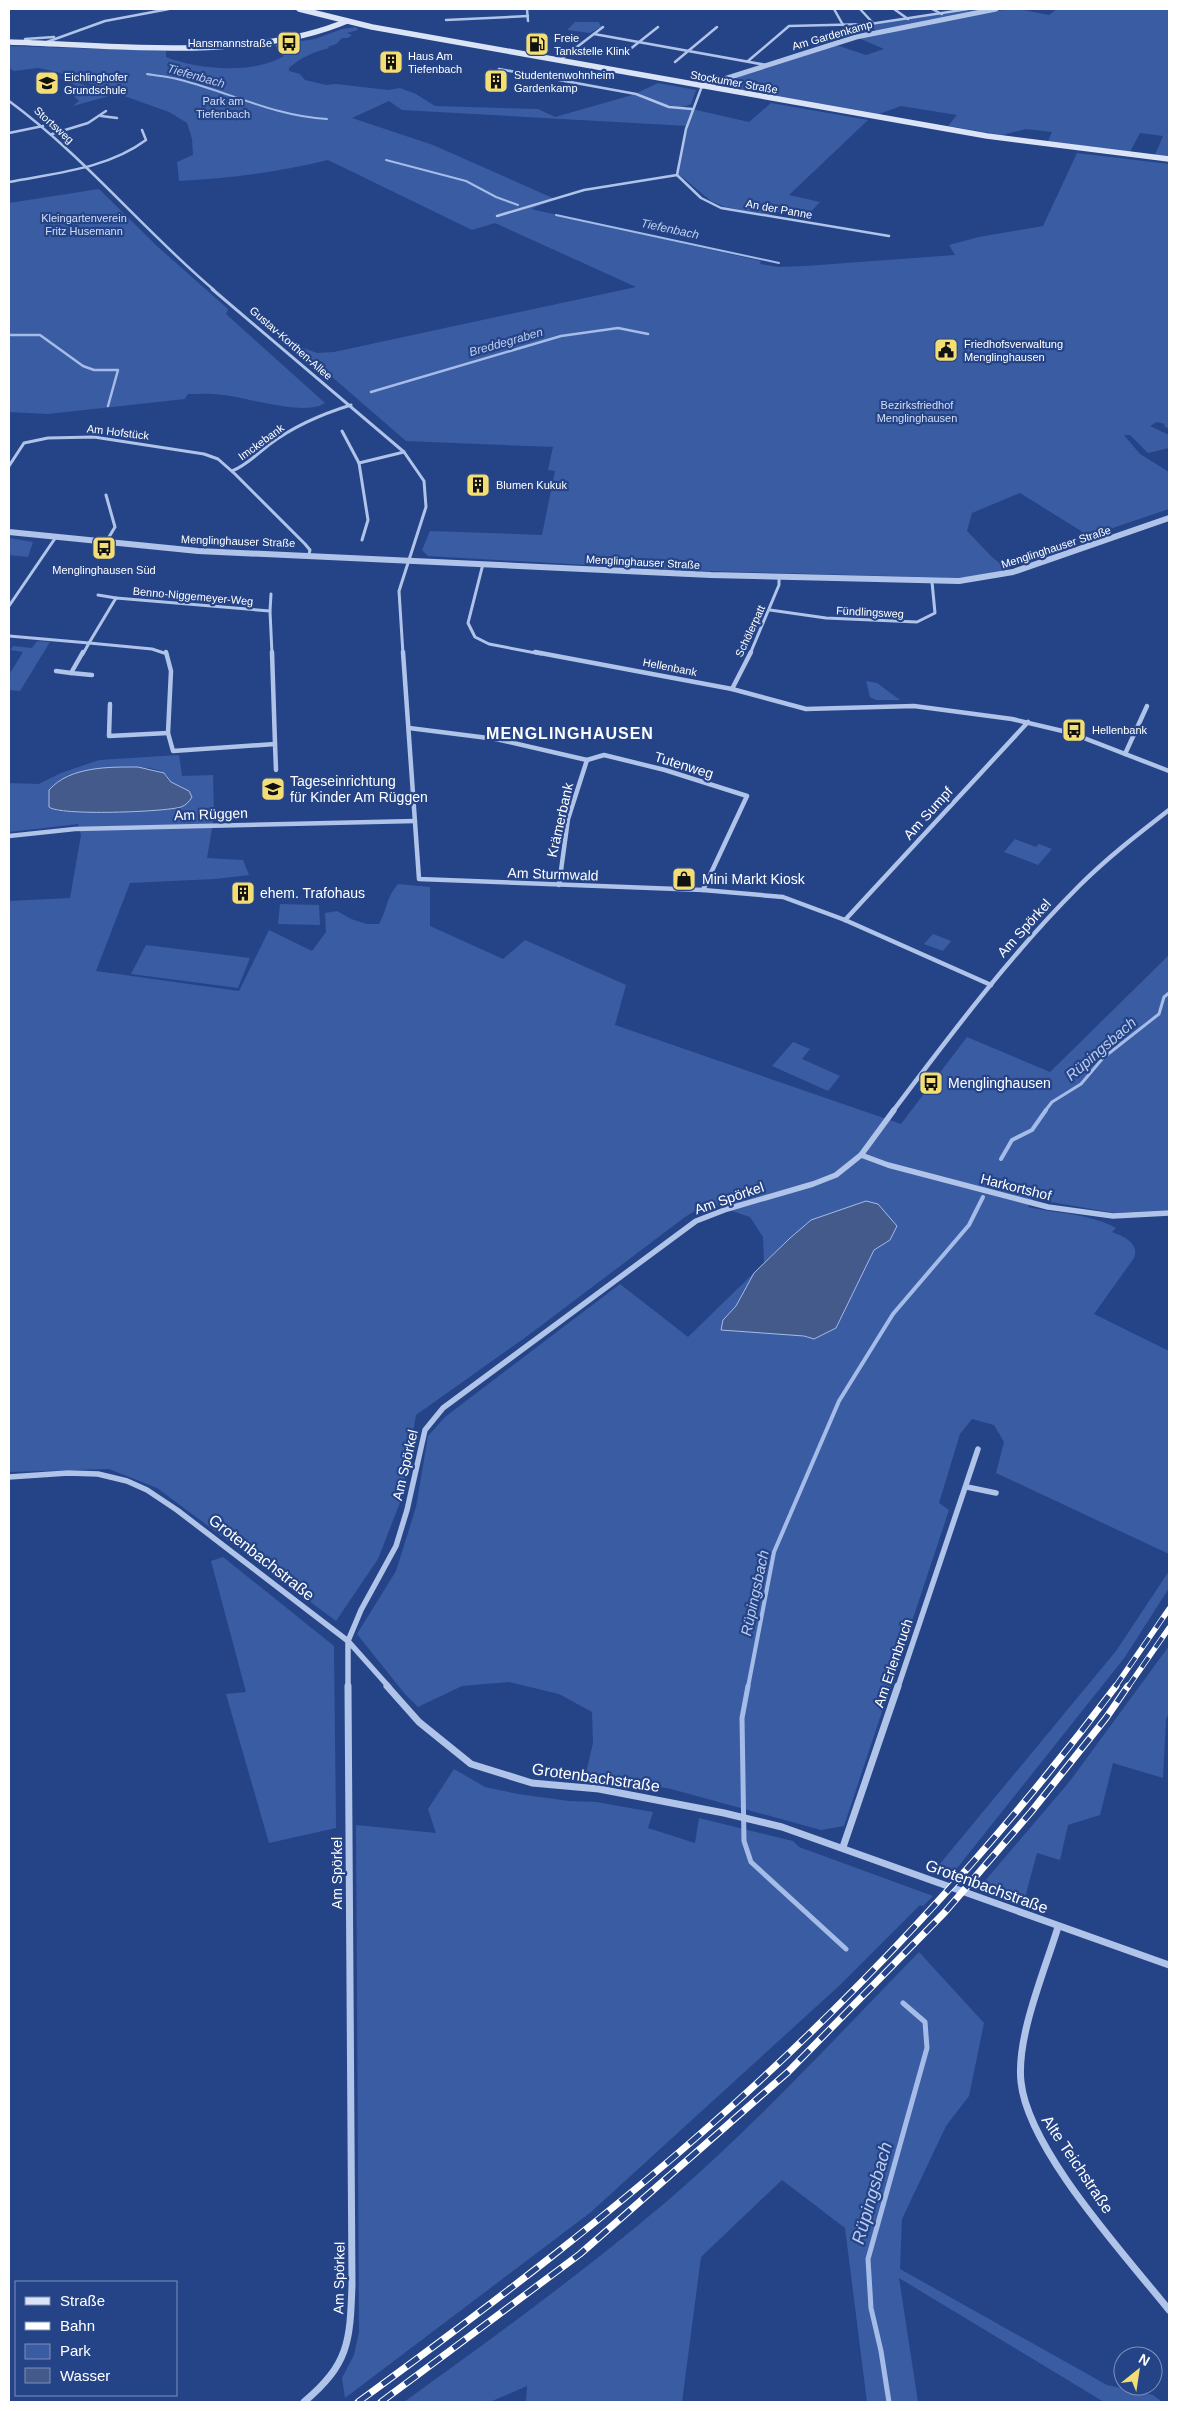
<svg xmlns="http://www.w3.org/2000/svg" width="1178" height="2411" font-family="Arial,sans-serif">
<style>
.green{fill:#3a5ca3;fill-rule:evenodd}
.water{fill:#445a8b;stroke:#a5bce9}
.lines{fill:none;stroke-linecap:round;stroke-linejoin:round}
.stream-far4{stroke:#a5bce9;stroke-width:2}
.stream-far3{stroke:#a5bce9;stroke-width:2.5}
.stream-far2{stroke:#a5bce9;stroke-width:3}
.stream-far1{stroke:#a5bce9;stroke-width:4}
.stream{stroke:#a5bce9;stroke-width:5}
.minor-far4{stroke:#b0c3e9;stroke-width:2.5}
.minor-far3{stroke:#b0c3e9;stroke-width:3}
.minor-far2{stroke:#b0c3e9;stroke-width:4.5}
.minor-far1{stroke:#b0c3e9;stroke-width:5.5}
.minor{stroke:#b0c3e9;stroke-width:7}
.tertiary-far1{stroke:#b0c3e9;stroke-width:5}
.tertiary{stroke:#b0c3e9;stroke-width:6}
.secondary{stroke:#dbe3f7;stroke-width:5.5}
.rail-far1-casing{stroke:#fff;stroke-width:5.5}
.rail-casing{stroke:#fff;stroke-width:7}
.rail-far1{stroke:#254487;stroke-width:4;stroke-dasharray:12;stroke-linecap:butt}
.rail{stroke:#254487;stroke-width:5;stroke-dasharray:15;stroke-linecap:butt}
.labels{text-anchor:middle;stroke-width:4.5;stroke-linejoin:round;paint-order:stroke}
.far-street-label{font-size:11px;fill:#fff;stroke:#254487}
.far-poi-label{font-size:11px;fill:#fff;stroke:#254487;text-anchor:start}
.far-park-label{font-size:11px;fill:#d4dff7;stroke:#254487}
.far-water-label{font-size:12px;font-style:italic;fill:#bccdf0;stroke:#254487}
.street-label{font-size:14px;fill:#fff;stroke:#254487}
.poi-label{font-size:14px;fill:#fff;stroke:#254487;text-anchor:start}
.water-label{font-size:15px;font-style:italic;fill:#bccdf0;stroke:#254487}
.far-district-label{font-size:16px;font-weight:bold;letter-spacing:1px;fill:#fff;stroke:#254487}
.near-street-label{font-size:16px;fill:#fff;stroke:#254487}
.near-water-label{font-size:18px;font-style:italic;fill:#bccdf0;stroke:#254487}
</style>
<rect width="100%" height="100%" fill="#254487"/>
<g class="green">
<polygon points="968,9 996,9 992,11 1018,9 1049,15 1057,9 1169,9 1169,157 1155,155 1163,136 1140,133 1130,152 1048,141 1052,132 1026,129 1002,135 948,126 957,115 901,106 879,114 708,84 833,44 866,55 884,49 856,37 877,32 870,24 931,16"/>
<polygon points="575,22 599,22 601,27 590,33 567,30"/>
<path d="M356 27 358 30 347 33 352 35 348 38H342L336 44 327 47 330 48C315 51 300 58 289 68V71L300 74 305 80 326 85 336 84 388 90 400 88 416 94 435 106 538 109 555 117 636 94 669 107 692 109 749 122 771 103 868 120 789 195 820 202 806 217 772 211 769 215 725 207 711 201 676 172 688 126 402 110 389 101 352 118 433 145 555 199 531 209 761 261 760 264 779 267 805 266 955 255 949 245 979 237 1043 226 1077 153 1169 164V429L1164 426 1165 424 1157 422 1150 426 1169 435V448L1148 453 1130 435H1124L1140 454 1169 472V509L1089 536 1020 493 972 513 967 531 992 557 1008 570 977 576 958 578 676 570 428 556 422 550 430 531 542 535 555 471 548 470 553 447 406 441 295 345 317 353 334 352 636 287 495 223 472 230 328 160C279 172 230 178 179 181L177 162 193 155 192 139 187 123 169 112 57 72 38 68 14 71 9 68V46L166 51V57C198 70 255 74 284 56L275 45 315 39 342 29Z"/>
<polygon points="58,76 108,93 109,96 73,106 79,101 70,92 83,93 84,90"/>
<path d="M658 83 696 90 691 104C675 113 652 99 637 93Z"/>
<path d="M99 189 158 247 228 309 226 314 325 403C305 417 246 397 223 395 211 393 199 394 188 394L185 399 48 414 9 412V203Z"/>
<polygon points="9,538 33,542 28,557 9,555"/>
<polygon points="37,641 50,642 20,691 9,690 9,675 23,652 11,650 13,646 32,648"/>
<polygon points="866,681 877,683 900,700 876,700 870,697"/>
<path d="M179 755 182 776 213 775 214 817 207 858 243 860 249 875 215 879 130 883 96 971 239 991 269 930 312 951 326 932 325 913 337 911 351 919 367 924H379C388 908 385 900 398 884L430 887V926L503 959 525 940 626 985 615 1025 901 1124 967 1037 1050 1072 1169 955V1210L1115 1213 1033 1199 1028 1207C1058 1214 1088 1213 1116 1228L1112 1232C1123 1236 1140 1243 1134 1258L1094 1314 1169 1351V1554L996 1473 1004 1442 994 1425 972 1419 960 1434 939 1503 949 1510 844 1826 821 1830 671 1789 586 1773 593 1743 592 1712 559 1694 509 1682 462 1686 418 1707 405 1694 357 1634 396 1571 416 1507 428 1436 445 1417 620 1284 688 1337 764 1263 763 1237 750 1217 708 1203 685 1217 530 1334 416 1415 401 1500 378 1559 336 1621 157 1488 109 1469 9 1472V901L70 898 81 835 78 824 9 832V783L39 784 61 773 99 760ZM127 767 150 768 160 771 167 775 171 782 189 791 177 808 98 812 57 811 54 785 84 771ZM878 1204 886 1214 890 1240 874 1250 836 1328 814 1339 804 1336 722 1329 723 1320 736 1306 754 1273 789 1239Z"/>
<polygon points="1015,839 1036,847 1039,844 1052,849 1038,865 1004,852"/>
<polygon points="280,904 319,905 320,925 278,924"/>
<polygon points="933,934 951,941 943,951 924,944"/>
<polygon points="146,945 250,958 238,988 131,974"/>
<polygon points="793,1042 810,1049 802,1059 840,1076 828,1091 772,1066"/>
<polygon points="223,1557 334,1646 336,1828 269,1843 226,1694 246,1692 211,1561"/>
<polygon points="1169,1571 1169,1588 1125,1657 950,1877 934,1871 1116,1651"/>
<polygon points="1169,1646 1169,1713 1166,1719 1163,1778 1113,1763 1100,1815 1068,1825 1060,1860 1037,1853 1023,1905 978,1889 1070,1781"/>
<polygon points="454,1769 485,1787 518,1794 569,1801 596,1802 653,1812 648,1828 695,1843 699,1818 793,1841 799,1847 933,1896 923,1906 920,1905 840,1985 591,2212 345,2398 342,2378 354,2355 359,2332 356,1825 436,1833 428,1809"/>
<path d="M919 1952 984 2023 969 2096 946 2126 902 2219 900 2269 1107 2385 1153 2395 1162 2402H1104L899 2278 918 2402H867L845 2228 782 2180 701 2257 682 2402H526L527 2386 490 2402H404C493 2338 582 2273 666 2202 756 2125 837 2036 919 1952Z"/>
</g>
<g class="water">
<path d="M138 767 164 773 171 782 189 791 192 797C189 802 186 805 181 807 165 812 59 816 49 807V790C70 766 110 767 138 767Z"/>
<polygon points="866,1201 878,1204 897,1226 890,1240 874,1250 836,1328 814,1339 804,1336 721,1330 723,1320 736,1306 754,1273 789,1239 811,1220"/>
</g>
<g class="lines">
<g class="stream-far4">
<path d="M147 74C158 76 170 77 181 80 231 93 275 116 327 119"/>
<polyline points="386,160 466,181 496,197 518,205"/>
<polyline points="556,215 779,263"/>
</g>
<g class="stream-far3">
<polyline points="9,335 40,335 83,366 94,370 118,370 108,406"/>
<polyline points="371,392 561,336 618,328 648,334"/>
</g>
<polyline class="stream-far2" points="1045,1111 1052,1102 1081,1084 1103,1058 1159,1014 1164,997 1169,993"/>
<g class="stream-far1">
<polyline points="1001,1159 1012,1140 1032,1130 1046,1110"/>
<polyline points="748,1687 774,1552 839,1401 893,1314 969,1225 983,1197"/>
</g>
<g class="stream">
<polyline points="748,1686 742,1718 744,1841 751,1862 846,1949"/>
<polyline points="889,2402 881,2351 871,2308 868,2259 927,2048 925,2022 903,2003"/>
</g>
<g class="minor-far4">
<polyline points="527,9 528,21"/>
<polyline points="834,9 843,25"/>
<polyline points="860,9 873,23"/>
<polyline points="894,9 908,19"/>
<polyline points="932,9 942,14"/>
<polyline points="446,20 528,16"/>
<polyline points="594,34 766,65"/>
<polyline points="25,39 54,37"/>
<polyline points="44,43 105,21 169,9"/>
<polyline points="624,54 658,27"/>
<polyline points="560,60 603,27"/>
<polyline points="748,61 789,26 870,24 968,9"/>
<polyline points="675,62 717,27"/>
<polyline points="499,69 636,94 669,107 692,109"/>
<path d="M9 101C84 156 143 230 214 290"/>
<polyline points="101,116 117,118"/>
<polyline points="9,133 43,126"/>
<polyline points="52,134 88,123 106,111"/>
<polyline points="677,175 701,198 721,208 889,236"/>
<polyline points="677,175 686,129 702,86"/>
<path d="M9 182C55 173 107 169 146 140L142 130"/>
<polyline points="497,216 584,190 677,175"/>
</g>
<g class="minor-far3">
<polyline points="212,289 404,452 424,481 426,507 399,591 403,654"/>
<polyline points="342,431 359,463 404,452"/>
<polyline points="359,463 368,520 362,540"/>
<polyline points="9,466 24,443 48,438 94,437 204,454 218,459 235,474 305,544 310,550 309,554"/>
<path d="M232 471C247 465 257 454 270 444 294 426 322 414 351 405"/>
<polyline points="106,495 115,527 106,542"/>
<polyline points="483,564 468,623 475,637 489,644 541,654"/>
<polyline points="98,595 116,598"/>
<polyline points="9,606 56,537"/>
<polyline points="770,610 826,618 917,622 935,613 932,582"/>
<polyline points="270,611 271,594"/>
<polyline points="9,636 89,643"/>
<polyline points="89,643 152,649 167,654"/>
<polyline points="89,643 116,598 270,611 272,654"/>
<polyline points="83,654 89,643"/>
<polyline points="750,654 779,585 779,578"/>
</g>
<g class="minor-far2">
<polyline points="83,652 71,673 92,675"/>
<polyline points="166,652 171,671 168,733 173,751 275,744 272,652"/>
<polyline points="403,652 419,879 703,890 783,897 845,920 991,985"/>
<polyline points="535,652 732,689 806,709 914,706 1012,719 1071,733 1169,771"/>
<polyline points="56,671 71,673"/>
<polyline points="732,689 751,652"/>
<polyline points="110,704 109,736 168,733"/>
<polyline points="409,728 496,739 587,760 604,755 665,770 747,796 703,890"/>
<polyline points="275,744 276,770"/>
<polyline points="1125,754 1147,706"/>
<polyline points="9,836 75,829 415,821"/>
<polyline points="559,885 568,819 587,760"/>
<polyline points="845,920 1028,722"/>
<path d="M893 1111C952 1033 1010 955 1079 886 1107 858 1138 834 1169 810"/>
</g>
<g class="minor-far1">
<polyline points="861,1155 888,1165 1048,1207 1113,1216 1169,1213"/>
<polyline points="9,1477 68,1473 98,1474 127,1481 147,1490 177,1510 348,1641 389,1687"/>
<polyline points="967,1487 996,1493"/>
<polyline points="348,1687 348,1641 361,1610 396,1546 407,1510 425,1430 443,1408 696,1221 727,1209 813,1184 836,1175 861,1155 894,1110"/>
<polyline points="898,1687 978,1449"/>
</g>
<g class="minor">
<polyline points="387,1686 419,1722 471,1764 532,1783 599,1789 724,1813 782,1827 1169,1965"/>
<polyline points="843,1847 898,1686"/>
<path d="M1058 1927C1045 1970 1016 2037 1021 2082 1028 2150 1126 2256 1169 2310"/>
<path d="M304 2402C349 2364 350 2342 352 2285L348 1686"/>
</g>
<polyline class="tertiary-far1" points="702,86 856,37 996,9"/>
<polyline class="tertiary" points="9,532 198,551 711,575 959,581 1013,572 1169,518"/>
<g class="secondary">
<polyline points="299,9 372,27 987,136 1169,159"/>
<path d="M9 42C112 45 251 62 347 21"/>
</g>
<g class="rail-far1-casing">
<g id="rail-far1">
<polyline points="1115,1687 1169,1609"/>
<polyline points="1128,1687 1169,1628"/>
</g>
</g>
<g class="rail-casing">
<g id="rail">
<path d="M358 2402C487 2308 614 2212 733 2105 874 1978 1002 1838 1116 1686"/>
<polyline points="381,2402 580,2254 788,2072 945,1912 1031,1812 1106,1718 1128,1686"/>
</g>
</g>
<use href="#rail-far1" class="rail-far1"/>
<use href="#rail" class="rail"/>
</g>
<defs>
<g id="bus-square" transform="scale(1.25)"><rect x="-9" y="-9" width="18" height="18" rx="4" fill="#f2de75" stroke="#254487"/><path d="M-5-6H5V4H4V6H2V4H-2V6H-4V4H-5ZM-3.5-4V0h7V-4ZM-3.5 1.2v1.5H-2V1.2ZM2 1.2v1.5H3.5V1.2Z" fill="#111"/></g>
<g id="fuel-square" transform="scale(1.25)"><rect x="-9" y="-9" width="18" height="18" rx="4" fill="#f2de75" stroke="#254487"/><path d="M-5.5-6h7V0h2V4h1.3V-2.5L3-4.5l.8-.8L6-3V5H2.5V1h-1V6h-7ZM-4.2-4.7v3.2H.2V-4.7Z" fill="#111"/></g>
<g id="building-square" transform="scale(1.25)"><rect x="-9" y="-9" width="18" height="18" rx="4" fill="#f2de75" stroke="#254487"/><path d="M-4-6H4V6H1V3H-1V6H-4ZM-2.5-4.3h1.7v1.8h-1.7ZM.8-4.3h1.7v1.8H.8ZM-2.5-1h1.7V.8h-1.7ZM.8-1h1.7V.8H.8Z" fill="#111"/></g>
<g id="school-square" transform="scale(1.25)"><rect x="-9" y="-9" width="18" height="18" rx="4" fill="#f2de75" stroke="#254487"/><path d="M0-5L7-2L0 1L-7-2ZM-4 1L0 2.5L4 1V4Q0 6-4 4Z" fill="#111"/></g>
<g id="civic-square" transform="scale(1.25)"><rect x="-9" y="-9" width="18" height="18" rx="4" fill="#f2de75" stroke="#254487"/><path d="M-.6-6.5H3V-4.5H.6V-3L4-1V1h2V6H-6V1h2V-1L-.6-3ZM-1.2 2.5V6h2.4V2.5Z" fill="#111"/></g>
<g id="shop-square" transform="scale(1.25)"><rect x="-9" y="-9" width="18" height="18" rx="4" fill="#f2de75" stroke="#254487"/><path d="M-5-2.5h2.3a2.7 3.5 0 0 1 5.4 0H5L5.5 6h-11ZM-1.5-2.5h3a1.5 2.3 0 0 0-3 0Z" fill="#111"/></g>
</defs>
<g fill-rule="evenodd">
<use href="#bus-square" x="289" y="43"/>
<use href="#fuel-square" x="537" y="44"/>
<use href="#building-square" x="391" y="62"/>
<use href="#building-square" x="496" y="81"/>
<use href="#school-square" x="47" y="83"/>
<use href="#civic-square" x="946" y="350"/>
<use href="#building-square" x="478" y="485"/>
<use href="#bus-square" x="104" y="548"/>
<use href="#bus-square" x="1074" y="730"/>
<use href="#school-square" x="273" y="789"/>
<use href="#shop-square" x="684" y="879"/>
<use href="#building-square" x="243" y="893"/>
<use href="#bus-square" x="931" y="1083"/>
</g>
<g class="labels">
<g class="far-street-label">
<text transform="translate(832 35) rotate(-16)" y="4">Am Gardenkamp</text>
<text transform="translate(734 82) rotate(10)" y="4">Stockumer Straße</text>
<text transform="translate(54 125) rotate(42)" y="4">Stortsweg</text>
<text transform="translate(779 209) rotate(10)" y="4">An der Panne</text>
<text transform="translate(291 343) rotate(41)" y="4">Gustav-Korthen-Allee</text>
<text transform="translate(118 432) rotate(7)" y="4">Am Hofstück</text>
<text transform="translate(261 442) rotate(-36)" y="4">Imckebank</text>
<text transform="translate(238 541) rotate(2)" y="4">Menglinghauser Straße</text>
<text transform="translate(1056 547) rotate(-18)" y="4">Menglinghauser Straße</text>
<text transform="translate(643 562) rotate(3)" y="4">Menglinghauser Straße</text>
<text transform="translate(193 596) rotate(5)" y="4">Benno-Niggemeyer-Weg</text>
<text transform="translate(870 612) rotate(3)" y="4">Fündlingsweg</text>
<text transform="translate(750 631) rotate(-65)" y="4">Schölerpatt</text>
<text transform="translate(670 667) rotate(11)" y="4">Hellenbank</text>
</g>
<g class="far-poi-label">
<text x="554" y="42">Freie<tspan x="554" dy="13">Tankstelle Klink</tspan></text>
<text x="272" y="47" text-anchor="end">Hansmannstraße</text>
<text x="408" y="60">Haus Am<tspan x="408" dy="13">Tiefenbach</tspan></text>
<text x="514" y="79">Studentenwohnheim<tspan x="514" dy="13">Gardenkamp</tspan></text>
<text x="64" y="81">Eichlinghofer<tspan x="64" dy="13">Grundschule</tspan></text>
<text x="964" y="348">Friedhofsverwaltung<tspan x="964" dy="13">Menglinghausen</tspan></text>
<text x="496" y="489">Blumen Kukuk</text>
<text x="104" y="574" text-anchor="middle">Menglinghausen Süd</text>
<text x="1092" y="734">Hellenbank</text>
</g>
<g class="far-park-label">
<text x="223" y="105">Park am<tspan x="223" dy="13">Tiefenbach</tspan></text>
<text x="84" y="222">Kleingartenverein<tspan x="84" dy="13">Fritz Husemann</tspan></text>
<text x="917" y="409">Bezirksfriedhof<tspan x="917" dy="13">Menglinghausen</tspan></text>
</g>
<g class="far-water-label">
<text transform="translate(196 76) rotate(16)" y="4">Tiefenbach</text>
<text transform="translate(670 229) rotate(12)" y="4">Tiefenbach</text>
<text transform="translate(506 342) rotate(-16)" y="4">Breddegraben</text>
</g>
<g class="street-label">
<text transform="translate(684 765) rotate(17)" y="5">Tutenweg</text>
<text transform="translate(928 813) rotate(-48)" y="5">Am Sumpf</text>
<text transform="translate(211 814) rotate(-2)" y="5">Am Rüggen</text>
<text transform="translate(560 820) rotate(-77)" y="5">Krämerbank</text>
<text transform="translate(553 874) rotate(2)" y="5">Am Sturmwald</text>
<text transform="translate(1024 928) rotate(-48)" y="5">Am Spörkel</text>
<text transform="translate(1016 1187) rotate(14)" y="5">Harkortshof</text>
<text transform="translate(729 1198) rotate(-19)" y="5">Am Spörkel</text>
<text transform="translate(405 1465) rotate(-77)" y="5">Am Spörkel</text>
<text transform="translate(893 1663) rotate(-71)" y="5">Am Erlenbruch</text>
<text transform="translate(337 1873) rotate(-90)" y="5">Am Spörkel</text>
<text transform="translate(339 2278) rotate(-89)" y="5">Am Spörkel</text>
</g>
<g class="poi-label">
<text x="290" y="786">Tageseinrichtung<tspan x="290" dy="16">für Kinder Am Rüggen</tspan></text>
<text x="702" y="884">Mini Markt Kiosk</text>
<text x="260" y="898">ehem. Trafohaus</text>
<text x="948" y="1088">Menglinghausen</text>
</g>
<g class="water-label">
<text transform="translate(1101 1049) rotate(-41)" y="5">Rüpingsbach</text>
<text transform="translate(755 1593) rotate(-78)" y="5">Rüpingsbach</text>
</g>
<g class="far-district-label">
<text x="570" y="739">MENGLINGHAUSEN</text>
</g>
<g class="near-street-label">
<text transform="translate(262 1557) rotate(38)" y="6">Grotenbachstraße</text>
<text transform="translate(596 1777) rotate(8)" y="6">Grotenbachstraße</text>
<text transform="translate(987 1886) rotate(20)" y="6">Grotenbachstraße</text>
<text transform="translate(1078 2164) rotate(56)" y="6">Alte Teichstraße</text>
</g>
<g class="near-water-label">
<text transform="translate(872 2193) rotate(-74)" y="6">Rüpingsbach</text>
</g>
</g>
<rect width="1178" height="2411" fill="none" stroke="#ffffff" stroke-width="20"/>
<rect x="15" y="2281" width="162" height="115" fill="#254487" stroke="#7c8fb7"/>
<rect x="25" y="2297" width="25" height="8" fill="#dbe3f7" stroke="#7c8fb7"/>
<text x="60" y="2306" font-size="15" fill="#ffffff">Straße</text>
<rect x="25" y="2322" width="25" height="8" fill="#ffffff" stroke="#7c8fb7"/>
<text x="60" y="2331" font-size="15" fill="#ffffff">Bahn</text>
<rect x="25" y="2344" width="25" height="15" fill="#3a5ca3" stroke="#7c8fb7"/>
<text x="60" y="2356" font-size="15" fill="#ffffff">Park</text>
<rect x="25" y="2368" width="25" height="15" fill="#445a8b" stroke="#7c8fb7"/>
<text x="60" y="2381" font-size="15" fill="#ffffff">Wasser</text>
<g transform="translate(1138 2371) rotate(30)"><circle r="24" fill="#254487" stroke="#7c8fb7"/>
<path d="M0-4L9 19L0 12L-9 19Z" fill="#f2de75"/>
<text y="-8" font-size="14" font-weight="bold" text-anchor="middle" fill="#ffffff">N</text>
</g>
</svg>
